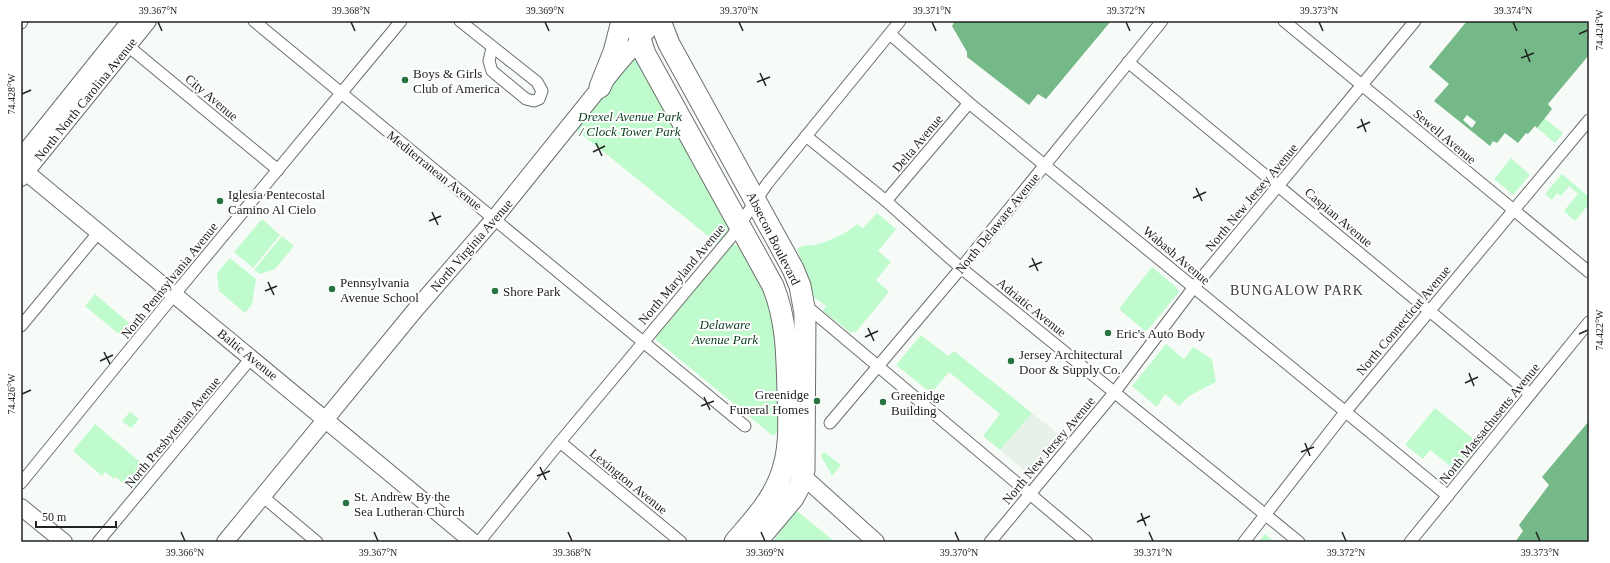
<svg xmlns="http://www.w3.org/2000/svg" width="1610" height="563" font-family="Georgia,serif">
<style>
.built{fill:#e6f1e8}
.green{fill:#bffbcd}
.water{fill:#76b988}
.pier{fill:#f7fbf8}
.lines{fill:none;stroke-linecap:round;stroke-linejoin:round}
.street-casing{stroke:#6c6f6c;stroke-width:13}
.secondary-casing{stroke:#6c6f6c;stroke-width:18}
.highway-casing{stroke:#6c6f6c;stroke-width:23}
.street{stroke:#fff;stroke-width:11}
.secondary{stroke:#fff;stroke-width:16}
.highway{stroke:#fff;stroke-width:21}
.ticks{fill:none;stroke:#212322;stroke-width:1.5}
.poi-dot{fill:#287342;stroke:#fff;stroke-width:1.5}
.labels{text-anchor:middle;stroke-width:4;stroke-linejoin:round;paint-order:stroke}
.poi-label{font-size:13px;fill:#212322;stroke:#fff;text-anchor:start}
.street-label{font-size:13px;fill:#212322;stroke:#fff}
.park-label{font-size:13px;font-style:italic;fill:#0a3e1e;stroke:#fff}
.neighbourhood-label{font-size:14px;letter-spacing:1px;fill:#393c3a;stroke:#fff}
.neatline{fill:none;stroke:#212322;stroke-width:1.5}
.ticks-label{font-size:10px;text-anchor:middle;fill:#212322}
</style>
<rect width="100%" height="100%" fill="#f7fbf8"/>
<polygon class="built" points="1032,413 1061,436 1029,474 1000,450"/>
<g class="green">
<polygon points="634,56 638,60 730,225 730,230 717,243 575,129"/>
<polygon points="1544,118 1563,133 1555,143 1537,128"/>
<polygon points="1511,158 1530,175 1513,195 1494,179"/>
<polygon points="1562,174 1589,197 1589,204 1575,221 1564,211 1578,194 1569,186 1561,196 1557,193 1552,200 1545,194"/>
<path d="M877 213 896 229 878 251 891 262 876 280 889 292 855 333 853 331 851 333 823 311 826 306 811 295 807 275 797 249C804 244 807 246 815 245 825 243 850 232 857 224L863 228Z"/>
<polygon points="262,219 280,235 253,268 234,252"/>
<polygon points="282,236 294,246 275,269 260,274 254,270"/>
<polygon points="733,244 740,247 770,299 776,324 778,432 773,436 656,340 656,334 727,249"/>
<polygon points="230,258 256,279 252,304 245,313 219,291 217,273"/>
<polygon points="1152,267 1176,287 1179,292 1146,332 1119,309"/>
<polygon points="95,294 129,323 120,335 85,306"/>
<polygon points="921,335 948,356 954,351 1032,413 1000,450 983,436 1000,414 949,372 931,393 896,365"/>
<polygon points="1166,344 1184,359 1193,347 1212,359 1216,382 1189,396 1179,406 1165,394 1157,407 1132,386"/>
<polygon points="1435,408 1481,445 1459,473 1430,450 1423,459 1405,445"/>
<polygon points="130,412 139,419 131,428 122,421"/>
<polygon points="95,424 152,472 135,493 116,477 114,479 105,472 102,476 73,451"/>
<polygon points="824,452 841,465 832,476 821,456"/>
<polygon points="796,510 835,542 773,542 778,535 777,534"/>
<polygon points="1265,534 1274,542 1258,542"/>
</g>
<g class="water">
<polygon points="955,21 1111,21 1046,99 1038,94 1029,105 967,57 967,52 952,26"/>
<polygon points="1467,21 1589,21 1589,55 1548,104 1552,109 1537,128 1535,126 1528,134 1526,133 1518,143 1505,133 1497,143 1493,141 1490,146 1434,101 1449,84 1429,67"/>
<polygon points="1589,421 1589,542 1515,542 1523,531 1519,525 1549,485 1542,477"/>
</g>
<polygon class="pier" points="1467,115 1476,122 1472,128 1463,120"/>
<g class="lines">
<g class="street-casing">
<g id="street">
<polyline points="254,21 745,426"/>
<polyline points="460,21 537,82 542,91 539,99 534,101 526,99 492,71 489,61 492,48"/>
<polyline points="1284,21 1589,272"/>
<polyline points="21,23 22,21"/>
<polyline points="890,34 969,103 1448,496"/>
<polyline points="128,46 278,170"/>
<polyline points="1128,62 1530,394"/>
<polyline points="806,136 886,201 961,268 1299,542"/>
<polyline points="886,201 969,103"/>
<polyline points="804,304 1087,542"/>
<polyline points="21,326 98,233"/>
<polyline points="830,423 961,268 1162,21"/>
<polyline points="560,442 681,542"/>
<polyline points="21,483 174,295 401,21"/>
<polyline points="262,496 317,542"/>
<polyline points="98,542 252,357"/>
<polyline points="479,542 560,442 732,236 767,184 900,21"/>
<polyline points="990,542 1114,393 1194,287 1415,21"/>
<polyline points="1244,542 1346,411 1589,120"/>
<polyline points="1410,542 1589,322"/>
</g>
</g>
<g class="secondary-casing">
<g id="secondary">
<polyline points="21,157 130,21"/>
<polyline points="21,168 473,542"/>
<polyline points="21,178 148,21"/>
<polyline points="795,469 876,542"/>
<polyline points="21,507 64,542"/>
<polyline points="225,542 416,309 494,219 618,65 656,21"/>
</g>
</g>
<g class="highway-casing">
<g id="highway">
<path d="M634 21 645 54 773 286C787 321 787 356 788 393 789 422 791 451 780 478 771 502 752 522 735 542"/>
<polyline points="660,21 669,44 793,269 800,286 805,313 804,470 800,485 793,498 756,542"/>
<polyline points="600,87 614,52 622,21"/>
</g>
</g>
<use href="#street" class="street"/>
<use href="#secondary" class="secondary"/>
<use href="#highway" class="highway"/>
</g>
<path class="ticks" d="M158 22 162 31M351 22 355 31M545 22 549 31M739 22 743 31M932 22 936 31M1126 22 1130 31M1319 22 1323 31M1513 22 1517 31M1579 34 1588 30M1525 49 1530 62M1521 58 1534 53M760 73 766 86M757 82 770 77M22 94 31 90M1361 119 1366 132M1357 128 1370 122M596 143 602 156M593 152 605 146M1196 188 1202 201M1193 198 1206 192M432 212 438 225M429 221 441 216M1032 258 1038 271M1029 267 1042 262M268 282 274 295M265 291 277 286M868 328 874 341M1579 334 1588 330M865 337 878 331M104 352 110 364M100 361 113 355M1469 373 1474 386M1465 383 1478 377M22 394 31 390M704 397 710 410M701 406 714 401M1305 443 1310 456M1301 452 1314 447M540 467 546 480M537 476 550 471M1141 513 1146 526M1137 522 1150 516M181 532 185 541M374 532 378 541M568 532 572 541M761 532 765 541M955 532 959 541M1149 532 1153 541M1342 532 1346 541M1536 532 1540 541"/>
<g class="poi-dot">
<circle cx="405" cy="80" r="4"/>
<circle cx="220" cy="201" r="4"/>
<circle cx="332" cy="289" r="4"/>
<circle cx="495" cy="291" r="4"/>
<circle cx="1108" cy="333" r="4"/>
<circle cx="1011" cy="361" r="4"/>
<circle cx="817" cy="401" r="4"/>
<circle cx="883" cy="402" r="4"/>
<circle cx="346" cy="503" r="4"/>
</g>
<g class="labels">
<g class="poi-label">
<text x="413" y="78">Boys &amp; Girls<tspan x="413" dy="15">Club of America</tspan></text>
<text x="228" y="199">Iglesia Pentecostal<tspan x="228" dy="15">Camino Al Cielo</tspan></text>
<text x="340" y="287">Pennsylvania<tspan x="340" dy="15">Avenue School</tspan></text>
<text x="503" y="296">Shore Park</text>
<text x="1116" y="338">Eric's Auto Body</text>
<text x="1019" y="359">Jersey Architectural<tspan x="1019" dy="15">Door &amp; Supply Co.</tspan></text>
<text x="809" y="399" text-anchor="end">Greenidge<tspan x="809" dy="15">Funeral Homes</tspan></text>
<text x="891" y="400">Greenidge<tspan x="891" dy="15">Building</tspan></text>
<text x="354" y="501">St. Andrew By the<tspan x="354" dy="15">Sea Lutheran Church</tspan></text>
</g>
<g class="street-label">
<text transform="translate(212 97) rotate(40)" y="5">City Avenue</text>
<text transform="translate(85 99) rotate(-51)" y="5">North North Carolina Avenue</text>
<text transform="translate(1445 136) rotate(40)" y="5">Sewell Avenue</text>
<text transform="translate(917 143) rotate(-50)" y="5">Delta Avenue</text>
<text transform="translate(435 170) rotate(39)" y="5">Mediterranean Avenue</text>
<text transform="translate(1251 197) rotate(-50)" y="5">North New Jersey Avenue</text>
<text transform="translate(1339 217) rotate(40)" y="5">Caspian Avenue</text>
<text transform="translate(997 223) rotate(-51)" y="5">North Delaware Avenue</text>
<text transform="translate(774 238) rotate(63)" y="5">Absecon Boulevard</text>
<text transform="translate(471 245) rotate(-49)" y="5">North Virginia Avenue</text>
<text transform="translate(1177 255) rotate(40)" y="5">Wabash Avenue</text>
<text transform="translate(681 274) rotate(-50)" y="5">North Maryland Avenue</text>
<text transform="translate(169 280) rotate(-51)" y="5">North Pennsylvania Avenue</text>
<text transform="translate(1032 307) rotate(39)" y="5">Adriatic Avenue</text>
<text transform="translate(1403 320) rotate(-50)" y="5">North Connecticut Avenue</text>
<text transform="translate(248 354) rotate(39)" y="5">Baltic Avenue</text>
<text transform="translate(1489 423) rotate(-51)" y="5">North Massachusetts Avenue</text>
<text transform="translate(172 432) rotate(-50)" y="5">North Presbyterian Avenue</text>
<text transform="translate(1048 450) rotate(-50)" y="5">North New Jersey Avenue</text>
<text transform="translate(629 481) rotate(39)" y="5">Lexington Avenue</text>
</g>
<g class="park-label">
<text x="630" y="121">Drexel Avenue Park<tspan x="630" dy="15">/ Clock Tower Park</tspan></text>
<text x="725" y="329">Delaware<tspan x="725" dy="15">Avenue Park</tspan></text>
</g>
<g class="neighbourhood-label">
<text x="1297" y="295">BUNGALOW PARK</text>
</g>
</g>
<rect width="1610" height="563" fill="none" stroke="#ffffff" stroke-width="44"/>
<path d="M36 521v6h80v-6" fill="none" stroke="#212322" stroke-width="2"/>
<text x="42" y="521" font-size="12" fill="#212322" stroke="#ffffff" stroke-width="3" paint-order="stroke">50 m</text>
<rect x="22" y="22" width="1566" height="519" class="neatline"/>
<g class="ticks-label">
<text x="158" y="14">39.367°N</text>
<text x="351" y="14">39.368°N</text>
<text x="545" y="14">39.369°N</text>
<text x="739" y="14">39.370°N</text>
<text x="932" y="14">39.371°N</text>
<text x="1126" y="14">39.372°N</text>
<text x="1319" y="14">39.373°N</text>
<text x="1513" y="14">39.374°N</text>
<text transform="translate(1599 30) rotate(-90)" y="4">74.424°W</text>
<text transform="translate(11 94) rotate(-90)" y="4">74.428°W</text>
<text transform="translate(1599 330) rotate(-90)" y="4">74.422°W</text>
<text transform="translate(11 394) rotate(-90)" y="4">74.426°W</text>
<text x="185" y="556">39.366°N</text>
<text x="378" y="556">39.367°N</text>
<text x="572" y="556">39.368°N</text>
<text x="765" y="556">39.369°N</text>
<text x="959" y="556">39.370°N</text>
<text x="1153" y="556">39.371°N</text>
<text x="1346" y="556">39.372°N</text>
<text x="1540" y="556">39.373°N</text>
</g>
</svg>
